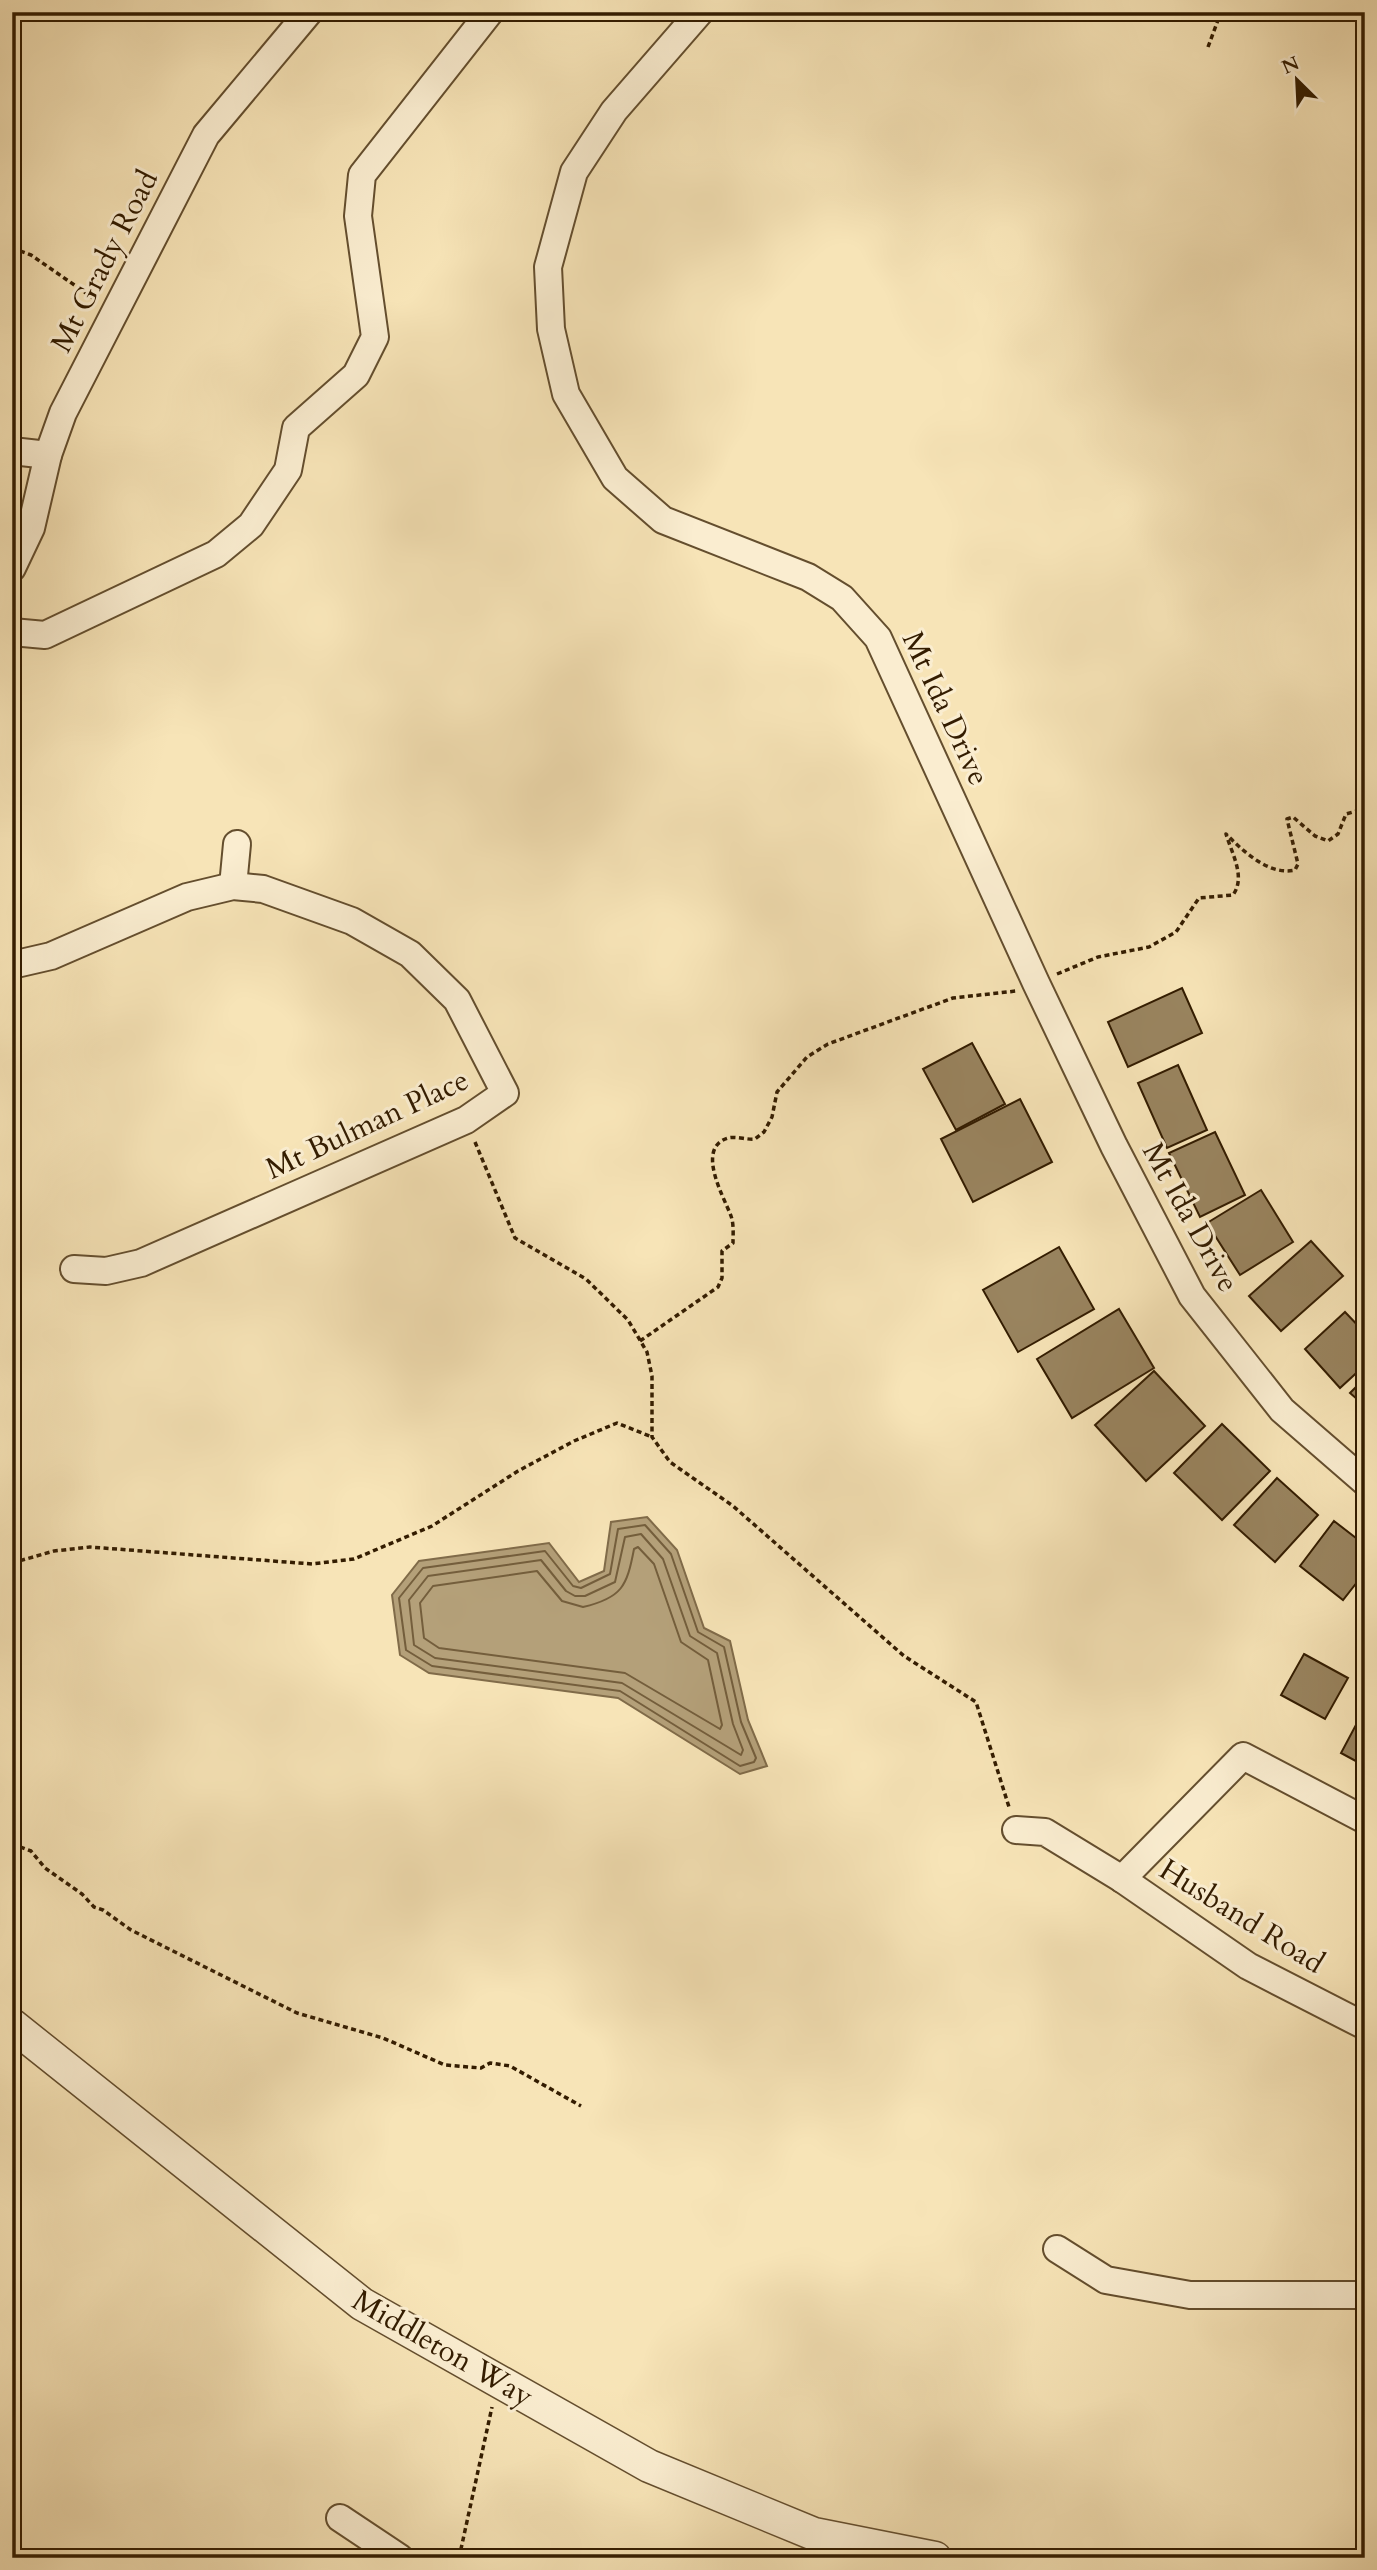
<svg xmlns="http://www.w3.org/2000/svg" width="1377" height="2570" font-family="Cardo,serif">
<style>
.water{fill:#b4a079;stroke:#806b49;stroke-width:2}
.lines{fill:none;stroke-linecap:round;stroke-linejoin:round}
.shore{stroke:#745e3c;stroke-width:2}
.building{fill:#99845f;stroke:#331c00;stroke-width:2}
.minor-casing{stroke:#644e2e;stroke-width:30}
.tertiary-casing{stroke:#644e2e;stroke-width:35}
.path{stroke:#331c00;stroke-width:3.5;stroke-dasharray:5 3.5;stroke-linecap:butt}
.minor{stroke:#faedd0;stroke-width:26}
.tertiary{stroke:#faedd0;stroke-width:32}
.labels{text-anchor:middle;stroke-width:6;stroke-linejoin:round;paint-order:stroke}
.street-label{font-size:30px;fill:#331c00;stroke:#faedd0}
</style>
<rect width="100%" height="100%" fill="#f7e4b7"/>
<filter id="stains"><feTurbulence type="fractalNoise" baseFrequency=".00286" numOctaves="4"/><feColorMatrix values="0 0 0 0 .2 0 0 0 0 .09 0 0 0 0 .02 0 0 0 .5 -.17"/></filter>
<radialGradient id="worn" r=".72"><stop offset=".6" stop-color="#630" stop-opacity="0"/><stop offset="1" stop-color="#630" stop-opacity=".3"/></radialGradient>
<polygon class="water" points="647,1517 677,1550 704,1628 730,1641 748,1720 767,1766 740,1774 618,1698 429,1673 400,1655 392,1595 419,1561 549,1543 579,1582 604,1571 611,1522"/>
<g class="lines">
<g class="shore">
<polygon points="645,1525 671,1554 698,1632 724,1647 741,1722 756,1758 754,1762 740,1766 620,1691 432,1666 406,1650 399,1598 423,1568 545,1551 573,1586 581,1588 610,1574 618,1529"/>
<polygon points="641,1534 663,1559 690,1636 717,1653 733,1724 743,1750 741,1755 622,1683 435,1658 414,1645 409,1600 428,1576 541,1560 566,1591 575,1596 585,1596 615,1582 625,1537"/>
<path d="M638 1547 654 1564 681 1642 708 1660 722 1725 720 1729 625 1673 439 1648 424 1638 420 1603 433 1586 537 1571 562 1601 583 1607C622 1598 627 1586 634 1549Z"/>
</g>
</g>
<g class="building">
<polygon points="1182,988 1202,1033 1128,1067 1108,1022"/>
<polygon points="972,1043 1005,1104 956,1130 923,1069"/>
<polygon points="1178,1065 1207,1130 1167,1148 1138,1083"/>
<polygon points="1020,1099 1052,1162 973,1202 941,1139"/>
<polygon points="1215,1132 1245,1195 1200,1217 1169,1153"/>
<polygon points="1261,1190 1293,1242 1240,1275 1207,1223"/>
<polygon points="1311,1241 1343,1276 1281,1331 1249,1296"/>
<polygon points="1059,1247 1094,1309 1018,1352 983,1290"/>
<polygon points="1119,1309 1154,1368 1072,1418 1037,1359"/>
<polygon points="1345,1312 1365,1333 1365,1365 1340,1388 1305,1349"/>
<polygon points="1154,1371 1205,1426 1146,1481 1095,1425"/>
<polygon points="1365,1378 1365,1406 1350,1393"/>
<polygon points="1222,1424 1270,1471 1222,1520 1174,1473"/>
<polygon points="1277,1478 1318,1515 1275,1562 1234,1525"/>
<polygon points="1334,1521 1365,1545 1365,1572 1343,1600 1300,1566"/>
<polygon points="1304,1654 1348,1678 1325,1719 1281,1695"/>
<polygon points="1365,1708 1365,1766 1341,1753"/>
</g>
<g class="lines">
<g class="minor-casing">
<g id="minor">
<polyline points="700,12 614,111 574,172 548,267 551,329 566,394 615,478 663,520 808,577 842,598 878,638 1036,983 1114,1146 1192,1296 1282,1410 1365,1482"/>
<polyline points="12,451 48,455"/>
<polyline points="12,568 31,528 48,455 63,413 206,135 309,12"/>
<polyline points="12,632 45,635 216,554 251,525 288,470 296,428 356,375 375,337 358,216 362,175 490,12"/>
<polyline points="233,886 237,844"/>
<polyline points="12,965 51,956 187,897 233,886 263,889 352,921 410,954 457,1000 505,1093 466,1120 141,1263 106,1271 74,1269"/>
<polyline points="1016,1830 1045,1832 1122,1879 1248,1966 1365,2026"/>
<polyline points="1122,1879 1243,1756 1365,1820"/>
<polyline points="1057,2249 1106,2280 1190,2295 1365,2295"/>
<polyline points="340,2518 400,2558"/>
</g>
</g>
<g class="tertiary-casing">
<polyline id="tertiary" points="12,2025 362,2304 649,2466 814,2534 935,2558"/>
</g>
<g class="path">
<polyline points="1208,47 1221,12"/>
<polyline points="12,248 31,255 96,300"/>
<path d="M1057 974 1098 957 1149 947 1176 932 1199 898 1233 895C1246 877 1232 854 1226 834 1243 851 1269 876 1295 870L1298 864 1287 819 1293 817 1315 836 1328 841 1338 834 1346 814 1360 810 1365 812"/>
<polyline points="475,1142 515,1238 586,1279 628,1320 647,1352 652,1376 652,1437 670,1462 733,1506 904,1656 976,1702 1009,1807"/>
<path d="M640 1341 718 1287 722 1278V1251L733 1243C733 1235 734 1224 731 1216 724 1197 695 1148 728 1138 736 1136 747 1140 755 1139L764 1132 772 1117 777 1092 807 1057 828 1044 953 998 1016 991"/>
<polyline points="12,1563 54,1551 90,1547 312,1564 354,1559 432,1526 518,1471 574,1441 617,1423 652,1437"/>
<polyline points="12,1844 31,1851 45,1868 82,1894 94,1907 103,1910 131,1930 297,2013 383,2038 445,2065 481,2068 490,2063 510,2066 581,2106"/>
<polyline points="459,2558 492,2407"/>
</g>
<use href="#minor" class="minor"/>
<use href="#tertiary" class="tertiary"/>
</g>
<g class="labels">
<g class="street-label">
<text transform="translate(104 261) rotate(-63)" y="10">Mt Grady Road</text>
<text transform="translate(946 708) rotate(65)" y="10">Mt Ida Drive</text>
<text transform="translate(367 1124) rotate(-25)" y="10">Mt Bulman Place</text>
<text transform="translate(1191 1217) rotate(61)" y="10">Mt Ida Drive</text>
<text transform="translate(1242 1916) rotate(32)" y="10">Husband Road</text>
<text transform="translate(443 2348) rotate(30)" y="10">Middleton Way</text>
</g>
</g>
<rect width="1377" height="2570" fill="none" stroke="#f7e4b7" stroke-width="42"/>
<rect x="14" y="14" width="1349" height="2542" fill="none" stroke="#331c00" stroke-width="3.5"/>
<rect x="21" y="21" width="1335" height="2528" fill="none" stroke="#331c00" stroke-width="2"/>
<g transform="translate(1297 80) rotate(336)" stroke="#faedd0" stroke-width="5" paint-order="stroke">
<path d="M0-5L12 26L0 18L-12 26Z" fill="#331c00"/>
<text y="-10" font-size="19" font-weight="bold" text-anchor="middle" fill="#331c00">N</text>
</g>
<rect width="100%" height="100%" filter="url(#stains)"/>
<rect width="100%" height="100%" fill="url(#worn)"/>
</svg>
